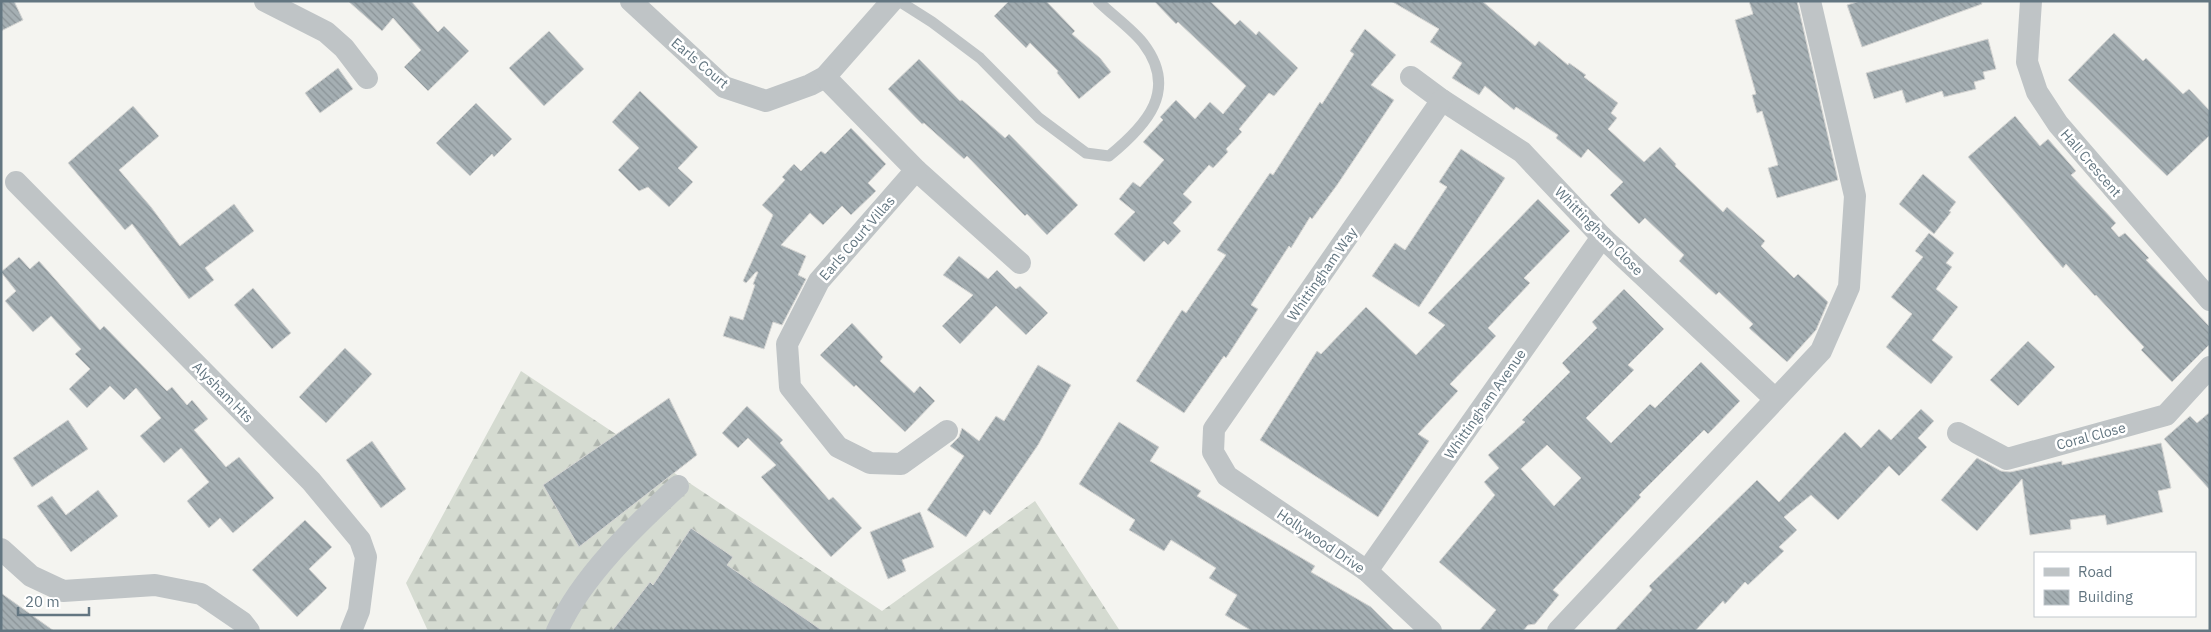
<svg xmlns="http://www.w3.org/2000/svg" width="2211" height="632" font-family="'IBM Plex Sans',sans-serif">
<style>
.forest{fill:url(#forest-firs)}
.building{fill:url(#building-back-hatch);stroke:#d5d5d3;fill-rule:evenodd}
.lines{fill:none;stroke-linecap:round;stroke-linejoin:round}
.lane{stroke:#bfc4c6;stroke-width:11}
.street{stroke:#bfc4c6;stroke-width:22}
.labels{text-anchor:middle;stroke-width:5;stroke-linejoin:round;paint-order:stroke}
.street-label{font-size:14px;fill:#637681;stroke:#fff}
</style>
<defs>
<pattern id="forest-firs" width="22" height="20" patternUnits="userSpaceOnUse" patternTransform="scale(1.25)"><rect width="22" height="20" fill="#d5dbd1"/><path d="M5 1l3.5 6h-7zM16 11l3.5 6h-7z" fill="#b0b6af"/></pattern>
<pattern id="building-back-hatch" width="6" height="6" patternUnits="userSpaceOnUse" patternTransform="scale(1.25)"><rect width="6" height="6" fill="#a5afb3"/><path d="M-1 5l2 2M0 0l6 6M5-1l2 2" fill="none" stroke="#8a9397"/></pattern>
</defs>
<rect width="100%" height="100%" fill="#f4f4f0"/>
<polygon class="forest" points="521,371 882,611 1035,501 1120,631 428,631 406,583"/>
<g class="building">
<polygon points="1,1 14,1 23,20 1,31"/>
<polygon points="348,1 411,1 438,32 444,26 469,51 428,91 404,67 421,50 393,18 382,31"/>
<polygon points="1009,1 1046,1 1075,31 1072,34 1100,58 1111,72 1079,99 1057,73 1058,71 1030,43 1026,48 994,16"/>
<polygon points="1154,1 1210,1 1235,25 1240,20 1256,35 1259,31 1298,68 1274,96 1269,93 1239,129 1242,132 1226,149 1228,152 1213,168 1209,165 1183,194 1192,202 1173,223 1181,231 1168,245 1164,241 1144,262 1114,234 1135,212 1119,199 1133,182 1140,187 1164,160 1143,142 1163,120 1160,117 1176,100 1195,119 1210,102 1223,114 1246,86 1178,22 1176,24"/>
<polygon points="1391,1 1482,1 1535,46 1539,41 1568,65 1569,63 1586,75 1584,77 1618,103 1611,113 1617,118 1608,129 1644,162 1660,147 1676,164 1675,166 1723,212 1727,207 1765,241 1761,246 1794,278 1798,274 1828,302 1816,330 1787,362 1749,328 1753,324 1719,292 1716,295 1679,261 1684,255 1645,218 1639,224 1610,195 1623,182 1588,149 1581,158 1556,138 1558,135 1516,107 1514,110 1485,86 1479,95 1452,78 1462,63 1430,42 1439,29"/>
<polygon points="1749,1 1797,1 1838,180 1777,198 1768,168 1778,165 1762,111 1757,113 1752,95 1756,94 1735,20 1753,14"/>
<polygon points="1860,1 1981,1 1982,4 1862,47 1847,5"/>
<polygon points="1365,29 1396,55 1371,85 1394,100 1337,185 1312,219 1310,217 1291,248 1289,246 1251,305 1258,309 1226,358 1224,356 1184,413 1136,381 1182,310 1186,313 1226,255 1217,250 1270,173 1273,175 1320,102 1322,104 1354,54 1350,51"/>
<polygon points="549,31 584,69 544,106 509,68"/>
<polygon points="2114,33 2143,61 2146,58 2183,94 2189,89 2210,111 2210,135 2167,176 2068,80"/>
<polygon points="1988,39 1996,69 1983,72 1985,79 1974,82 1976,89 1944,97 1942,91 1906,103 1902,90 1874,99 1866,73"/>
<polygon points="919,59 960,101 962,100 1005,138 1009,134 1078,205 1047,235 1027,214 1025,216 967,156 964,159 924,123 922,124 888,89"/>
<polygon points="338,68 353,89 320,113 305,93"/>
<polygon points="640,91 698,147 678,168 693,182 669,207 648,187 639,191 618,170 639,148 612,122"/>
<polygon points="476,103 512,139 494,157 492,154 470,176 436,143"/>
<polygon points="133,106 159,136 119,170 151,207 180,246 234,204 254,231 205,268 214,280 189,299 132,224 125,230 68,163"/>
<polygon points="2015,116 2040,146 2048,139 2076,171 2071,175 2116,223 2111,228 2119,237 2125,233 2149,258 2146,260 2210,327 2210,344 2172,382 2141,350 2144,347 2096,295 2095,296 2066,264 2063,268 1968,157"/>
<polygon points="851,128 886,164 868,183 876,191 851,215 842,206 823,225 810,213 781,245 806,256 798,275 806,279 782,325 773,322 764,349 723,336 730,316 743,320 755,285 753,284 758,272 756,272 746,283 743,281 773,215 762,205 785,180 782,177 794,164 801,171 821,151 825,154"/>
<polygon points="1461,149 1505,178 1419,307 1372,276 1395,243 1405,250 1447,187 1439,182"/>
<polygon points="1923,174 1956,202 1949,211 1951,212 1934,234 1899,204"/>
<polygon points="1538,199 1570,231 1524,278 1530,283 1488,328 1496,336 1450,384 1458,391 1418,434 1429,441 1378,517 1260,440 1317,351 1321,354 1366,307 1416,355 1445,325 1428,313"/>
<polygon points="1929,233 1954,253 1946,263 1952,267 1936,289 1958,307 1932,340 1953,357 1931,384 1886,347 1912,314 1891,297 1923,257 1915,251"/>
<polygon points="959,256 988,279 997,270 1016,289 1020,286 1048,313 1026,335 996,306 960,344 942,326 973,295 943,275"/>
<polygon points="19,257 30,269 39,261 100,330 104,326 167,391 172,387 187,405 192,400 208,419 194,430 226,467 239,457 274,498 233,533 220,518 209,528 187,501 209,482 181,448 164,463 140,436 161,418 136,388 124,400 110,386 87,408 69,389 90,369 75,354 81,349 51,316 33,332 5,301 16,291 1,272"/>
<polygon points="253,288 291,333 272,349 234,305"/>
<path d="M1624 289 1664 329 1628 365 1634 370 1586 418 1611 443 1650 404 1655 408 1701 362 1740 401 1708 434 1704 430 1639 495 1641 497 1553 590 1559 595 1535 624 1528 625 1523 631H1479L1496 610 1439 562 1495 495 1484 482 1499 468 1488 455 1525 422 1522 420 1570 372 1562 363 1597 328 1592 322ZM1547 445 1581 478 1554 506 1521 469Z"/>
<polygon points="852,323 883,357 880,361 914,393 920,386 935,401 905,432 856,385 854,387 820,355"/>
<polygon points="2028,341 2055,367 2018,406 1990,380"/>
<polygon points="345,348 372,374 326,423 299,397"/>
<polygon points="1038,365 1071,385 1038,445 990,515 984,510 966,537 927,510 964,456 950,446 959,437 962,428 979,441 996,416 1004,421"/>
<polygon points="669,398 697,455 579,547 543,485"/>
<polygon points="747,406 783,440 780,443 829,500 833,497 862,528 831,557 761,477 776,465 748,438 738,448 722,433"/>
<polygon points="1921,409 1934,421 1918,438 1927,447 1899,476 1889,466 1838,520 1811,495 1784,517 1797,530 1779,547 1784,551 1748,585 1745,582 1725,604 1723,601 1695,631 1614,631 1652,590 1649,586 1757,480 1779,502 1845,432 1861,448 1879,429 1891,440"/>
<polygon points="2210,412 2210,490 2164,439 2190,416 2197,423"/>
<polygon points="68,420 88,449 32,487 13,458"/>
<polygon points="1119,422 1159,447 1150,461 1201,491 1197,496 1315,566 1311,572 1371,607 1395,631 1252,631 1225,615 1237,595 1209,578 1216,568 1171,540 1164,551 1129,530 1135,520 1079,484"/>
<polygon points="372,441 406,489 381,508 346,460"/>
<polygon points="2161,443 2171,488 2158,491 2163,512 2107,525 2105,515 2070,520 2071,529 2030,535 2022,479 1977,531 1941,500 1977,458 2001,471 2010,472 2062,461 2062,465"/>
<polygon points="98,490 118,516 71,552 37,506 52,496 66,515"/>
<polygon points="920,512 934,547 902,560 906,571 888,579 870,532"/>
<polygon points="305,520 332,547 309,569 327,588 297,617 252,570"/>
<polygon points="691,528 733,557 727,565 823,631 612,631 650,582 653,585"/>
<polygon points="1,593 54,631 1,631"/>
</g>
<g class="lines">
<path class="lane" d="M899 1 932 22 980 58 1039 118 1086 153 1109 156C1147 125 1179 90 1143 43 1131 28 1112 15 1098 1"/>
<g class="street">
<polyline points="265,1 326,32 344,48 367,78"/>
<polyline points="631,1 724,87 766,101 810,85 825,77 892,1"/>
<polyline points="2031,1 2027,62 2037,92 2058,124 2210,300"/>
<polyline points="825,77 916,170 1020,263"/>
<polyline points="1411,77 1442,100 1522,152 1602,237 1775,399"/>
<polyline points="916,170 819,281 787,344 790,387 838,447 870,463 901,464 947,431"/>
<polyline points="16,182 311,481 360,540 366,557 359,611 351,631"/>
<polyline points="1958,433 2007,459 2166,415 2210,367"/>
<polyline points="1,549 31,576 63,591 155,585 201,594 242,622 249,631"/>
<polyline points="1367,571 1602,237"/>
<path d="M557 631C582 576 635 526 678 486"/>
<polyline points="1431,631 1367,571 1227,476 1213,452 1214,429 1442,100"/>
<polyline points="1558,631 1821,351 1849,287 1855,196 1810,1"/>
</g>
</g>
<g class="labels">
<g class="street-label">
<text transform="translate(700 63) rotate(40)" y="5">Earls Court</text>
<text transform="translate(2091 163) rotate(49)" y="5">Hall Crescent</text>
<text transform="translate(1599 231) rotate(45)" y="5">Whittingham Close</text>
<text transform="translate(857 238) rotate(-49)" y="5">Earls Court Villas</text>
<text transform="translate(1322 274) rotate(-55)" y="5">Whittingham Way</text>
<text transform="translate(223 392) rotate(45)" y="5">Alysham Hts</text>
<text transform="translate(1485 404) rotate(-55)" y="5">Whittingham Avenue</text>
<text transform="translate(2091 436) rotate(-15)" y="5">Coral Close</text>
<text transform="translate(1321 541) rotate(34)" y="5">Hollywood Drive</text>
</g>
</g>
<rect width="2211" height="632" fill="none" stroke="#637681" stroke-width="5"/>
<rect x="2034" y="552" width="162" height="65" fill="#ffffff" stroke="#c1c8cd"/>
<rect x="2044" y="568" width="25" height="8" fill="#bfc4c6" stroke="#c1c8cd"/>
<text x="2078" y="577" font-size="15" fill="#637681">Road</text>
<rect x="2044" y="590" width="25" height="15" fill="url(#building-back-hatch)" stroke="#c1c8cd"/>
<text x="2078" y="602" font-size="15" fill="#637681">Building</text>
<path d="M18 607v8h71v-8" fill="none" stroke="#637681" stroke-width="2.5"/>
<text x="25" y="607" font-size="15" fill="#637681" stroke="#ffffff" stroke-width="4" paint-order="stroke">20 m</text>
</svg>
